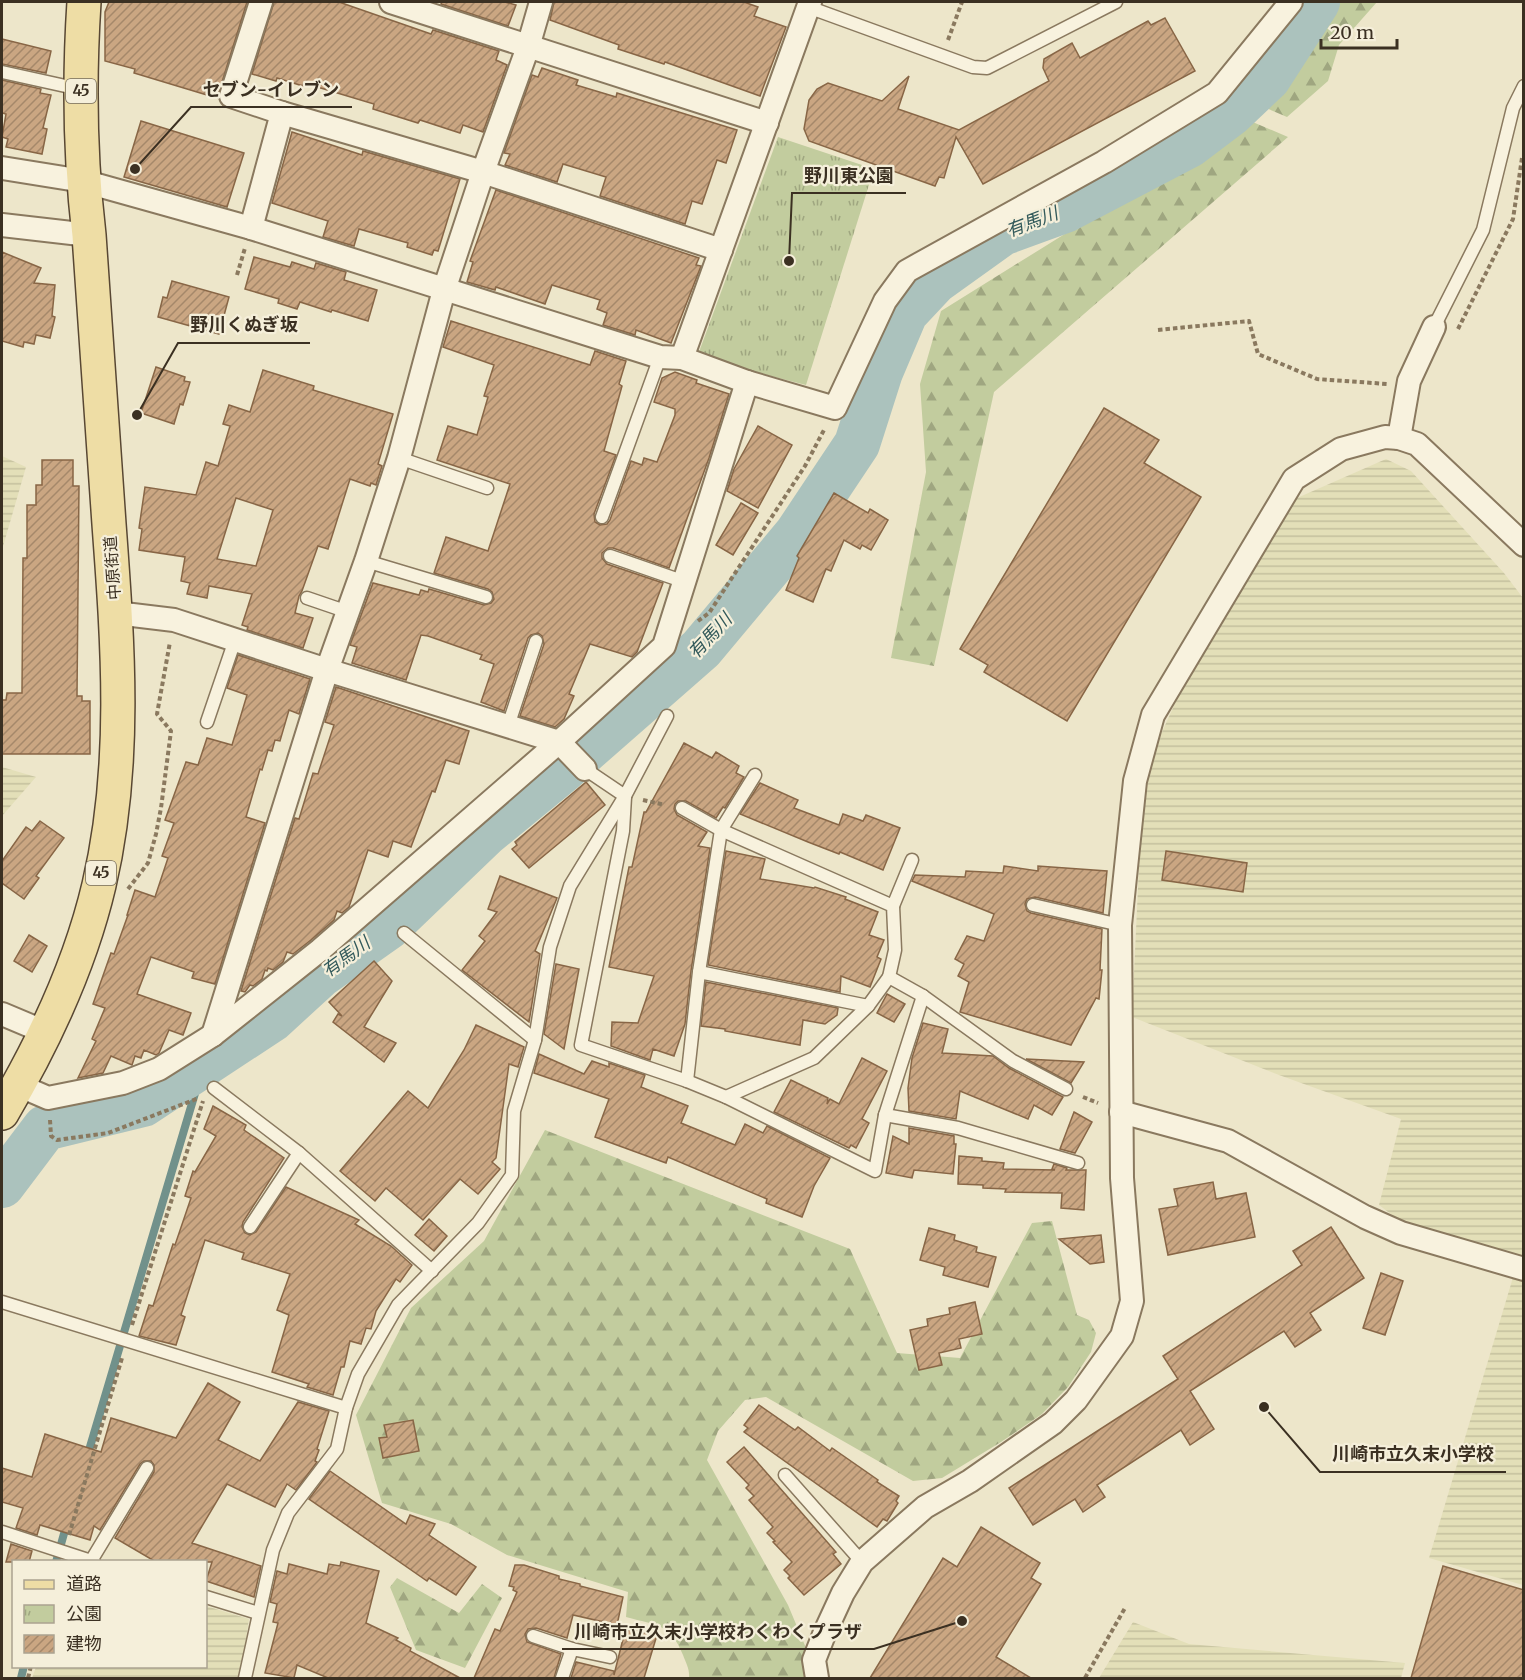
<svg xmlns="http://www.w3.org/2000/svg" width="1525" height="1680" font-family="Merriweather,'Noto Sans JP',serif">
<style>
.farmland{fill:url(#farmland-rules)}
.forest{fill:url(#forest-firs)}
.park{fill:url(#park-tufts)}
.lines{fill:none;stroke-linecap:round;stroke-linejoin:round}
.stream{stroke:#71918b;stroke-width:8}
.river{stroke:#abc2bd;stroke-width:46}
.building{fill:url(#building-hatch);stroke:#886646;stroke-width:1.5;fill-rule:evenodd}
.service-casing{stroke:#8a795f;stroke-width:15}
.minor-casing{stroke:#8a795f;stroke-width:26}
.primary-casing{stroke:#584733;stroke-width:36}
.path{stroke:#8a795f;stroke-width:4;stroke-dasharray:4.5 3;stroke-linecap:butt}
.service{stroke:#f8f2de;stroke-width:12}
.minor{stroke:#f8f2de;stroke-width:22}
.primary{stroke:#eedda5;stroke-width:33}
.labels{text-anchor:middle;stroke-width:4.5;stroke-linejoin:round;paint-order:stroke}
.shield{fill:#f5efda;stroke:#736959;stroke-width:1.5}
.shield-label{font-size:15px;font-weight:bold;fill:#3b3022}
.street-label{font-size:16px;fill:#3b3022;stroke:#f5efda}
.water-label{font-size:18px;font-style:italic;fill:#32595a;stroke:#f5efda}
.leader{fill:none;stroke:#3b3022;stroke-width:2}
.callout-dot{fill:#3b3022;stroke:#f5efda;stroke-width:2}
.callout-label{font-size:18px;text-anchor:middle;font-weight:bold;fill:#3b3022;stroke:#f5efda;stroke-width:4.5;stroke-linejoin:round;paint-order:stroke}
</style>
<defs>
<pattern id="farmland-rules" width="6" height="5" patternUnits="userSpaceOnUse" patternTransform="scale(1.5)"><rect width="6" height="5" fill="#e3dfb8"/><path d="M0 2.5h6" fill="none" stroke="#c4c09e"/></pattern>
<pattern id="forest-firs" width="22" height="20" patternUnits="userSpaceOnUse" patternTransform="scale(1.5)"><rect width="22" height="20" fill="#c2cc9e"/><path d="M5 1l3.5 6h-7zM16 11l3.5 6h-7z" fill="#9fa680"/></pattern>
<pattern id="park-tufts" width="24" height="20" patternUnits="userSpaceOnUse" patternTransform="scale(1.5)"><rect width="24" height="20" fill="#c2cc9e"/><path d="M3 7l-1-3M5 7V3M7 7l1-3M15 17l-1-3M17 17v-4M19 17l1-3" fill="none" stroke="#9fa680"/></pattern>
<pattern id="building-hatch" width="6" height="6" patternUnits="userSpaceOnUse" patternTransform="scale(1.5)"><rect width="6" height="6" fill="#caa682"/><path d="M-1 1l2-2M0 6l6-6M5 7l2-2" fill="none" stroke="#a5886a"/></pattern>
</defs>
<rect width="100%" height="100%" fill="#ede6ca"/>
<g class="farmland">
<polygon points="2,456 26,467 2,550"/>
<polygon points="1386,459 1411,471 1504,573 1523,598 1523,1257 1514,1260 1405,1225 1379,1205 1401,1119 1279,1075 1132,1017 1141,822 1147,774 1157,743 1177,699 1297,498"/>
<polygon points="2,767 36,777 2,816"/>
<polygon points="1514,1274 1523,1277 1523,1585 1429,1558"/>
<polygon points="206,1606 249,1619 240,1678 32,1678 36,1667 206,1666"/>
<polygon points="1133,1622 1189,1644 1405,1663 1401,1678 1099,1678"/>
</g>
<g class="forest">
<polygon points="1336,2 1377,2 1339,45 1328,81 1287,117 1257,104"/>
<polygon points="1248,120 1288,137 994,392 934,666 891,658 926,472 920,384 941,311"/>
<path d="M545 1130 850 1249 897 1353 960 1358 1032 1223 1052 1221 1077 1315 1089 1320 1096 1333 1091 1352 1068 1387 1042 1414 1001 1442 942 1478 913 1481 766 1397 745 1400 718 1431 707 1460 788 1605 806 1648 807 1678H689C690 1670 686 1663 683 1655 670 1623 658 1626 626 1617L628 1592 507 1555 451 1524 382 1503 356 1415 411 1308 484 1241Z"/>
<polygon points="397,1578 459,1613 482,1584 502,1598 465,1668 416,1650 390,1587"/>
</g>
<polygon class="park" points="778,137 874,169 806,385 705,359 699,352"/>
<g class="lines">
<g class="stream">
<polyline points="87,1457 204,1063"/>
<polyline points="56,1562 67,1523"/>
<polyline points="21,1678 24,1666"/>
</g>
<polyline class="river" points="2,1185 45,1128 143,1104 272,1019 320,975 388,927 486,833 564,769 701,649 797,534 857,444 880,372 905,313 935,281 1002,233 1065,210 1189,145 1230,114 1268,78 1317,2"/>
</g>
<g class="building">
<polygon points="109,2 247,2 217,98 134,73 135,69 105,61 105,12"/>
<polygon points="274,2 339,2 431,34 433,30 499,51 496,60 507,65 483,132 463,125 460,133 420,120 418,123 373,109 374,104 304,83 303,86 277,78 276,81 252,74"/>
<polygon points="442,2 505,2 516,5 508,26 441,4"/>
<polygon points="554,2 744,2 758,7 754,16 786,27 760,96 665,62 664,64 618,49 619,45 550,20"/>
<polygon points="1165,18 1195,71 983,184 956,137 944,178 939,177 935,186 809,141 804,129 809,100 817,89 828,83 882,101 909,76 898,109 959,130 1049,81 1043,68 1044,59 1072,43 1080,58 1148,21 1151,25"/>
<polygon points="2,39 51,51 46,73 2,64"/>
<polygon points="542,68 578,80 576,85 616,97 617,93 737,130 726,163 717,160 702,204 692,201 685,224 600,196 606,177 563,164 557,182 505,165 510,154 504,153 532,75 538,77"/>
<polygon points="2,80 41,89 40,93 51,95 43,128 47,129 42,154 6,147 8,139 2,137 6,114 2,113"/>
<polygon points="141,121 244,153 227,207 124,177"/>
<polygon points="292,132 362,155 363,151 460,179 438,251 434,250 432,255 407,247 408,243 359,229 354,246 323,237 328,221 272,203"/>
<polygon points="496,190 699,258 696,265 701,266 671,343 636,330 635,335 603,325 607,313 597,309 600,300 552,285 545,304 496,287 495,290 467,282 473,262 470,261"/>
<polygon points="2,252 41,268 34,283 55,285 52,316 55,317 50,338 36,335 34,344 24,342 23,347 2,341"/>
<polygon points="254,257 290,267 292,262 314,269 316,263 346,272 344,280 377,290 368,321 332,310 331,312 300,302 297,309 278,303 279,299 245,289"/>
<polygon points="172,281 229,297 219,334 158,317 163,297 167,298"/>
<polygon points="451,321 590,365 595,351 626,361 619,384 622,386 604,451 616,455 594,514 595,522 600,525 607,524 610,520 631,461 642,465 644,458 657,462 675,415 675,409 654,402 662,378 675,372 697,380 696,383 729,394 709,458 669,568 613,548 608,548 602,553 602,558 607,564 663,583 637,652 632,657 590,644 569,694 574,696 564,719 555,727 520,716 544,644 542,636 538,633 531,635 528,638 504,711 481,702 494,664 480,659 482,655 428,636 421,635 406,680 352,663 357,647 350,645 373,583 419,595 421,590 428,592 429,589 484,605 491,603 494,599 492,592 488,589 434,573 446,537 488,551 510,484 437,460 448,426 477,435 488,397 484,396 494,365 443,347"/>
<polygon points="156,367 185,377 184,381 190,382 183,405 180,404 174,424 141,413"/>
<path d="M263 370 314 386 313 390 393 414 378 464 382 466 376 485 371 483 370 486 350 479 328 549 318 546 302 591 299 596 295 613 313 618 303 648 247 630 248 627 242 625 252 594 209 586 207 598 187 594 190 583 181 581 185 557 139 550 142 529 139 528 145 487 196 495 206 462 218 466 230 426 223 424 229 405 250 412ZM236 498 273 510 256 566 217 559Z"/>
<polygon points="1104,408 1159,440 1144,463 1201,497 1067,721 984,672 988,665 960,649"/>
<polygon points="758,426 792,445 758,508 727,491 734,469"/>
<polygon points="42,460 73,460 73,486 79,486 77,696 82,696 82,701 90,701 90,754 2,754 2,700 6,700 7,693 22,693 23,558 27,558 27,505 36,505 36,485 42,485"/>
<polygon points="834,493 868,513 870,509 888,520 871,550 862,545 860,549 844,540 831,571 826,569 813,602 786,590 799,558 797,556"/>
<polygon points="741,503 758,513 733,555 716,545"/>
<polygon points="238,655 310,679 299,714 289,710 280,741 275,740 272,751 268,750 262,770 260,769 246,817 265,823 215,984 192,978 194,972 151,957 137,994 191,1013 183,1035 169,1030 159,1053 156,1055 144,1050 141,1058 135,1056 132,1065 111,1056 103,1073 78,1078 96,1041 92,1039 105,1008 93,1004 111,953 114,954 128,915 127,915 135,890 155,897 168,858 162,856 174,823 165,820 186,762 198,765 207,738 232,745 247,695 227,688"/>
<polygon points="336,687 469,731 459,764 446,760 435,792 432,791 411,847 393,841 388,857 368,850 349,907 342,913 337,911 334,920 311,940 293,954 287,952 283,962 273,970 268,968 267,971 265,970 262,979 253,986 250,985 245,992 241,991 295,818 299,819 313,773 318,774 334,725 325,722"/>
<polygon points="684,743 712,758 716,752 739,766 736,773 744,777 725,808 723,807 716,818 686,801 678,801 675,804 674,809 677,815 707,832 698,846 710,848 691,971 685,1024 674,1056 653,1049 650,1060 611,1046 612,1022 638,1023 654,976 609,967 629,867 632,867 644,812 646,812"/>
<polygon points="586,782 605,805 529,868 512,849 517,845 515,842"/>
<polygon points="760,783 798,800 794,808 839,825 843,814 863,821 866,815 900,828 883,870 840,852 839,854 808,842 740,814"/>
<polygon points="40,821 64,838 36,876 39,878 24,899 2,883 2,861 26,827 32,831"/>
<polygon points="726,851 765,859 760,879 814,888 815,887 846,897 845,899 878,912 869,935 884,940 877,957 881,959 870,987 841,976 840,992 708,965"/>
<polygon points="1166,851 1247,863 1243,892 1162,880"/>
<polygon points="1004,866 1038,871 1038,866 1107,871 1103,913 1035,897 1027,899 1025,904 1027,911 1031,913 1102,929 1100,970 1102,970 1099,999 1096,998 1071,1045 960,1012 969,982 958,976 964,964 955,959 967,936 984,941 994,914 912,881 915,875 965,877 966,871 1003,873"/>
<polygon points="500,876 557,898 535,951 540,954 529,1022 462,970 485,941 479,936 497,912 488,909"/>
<polygon points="29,935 47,946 32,972 14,961"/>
<polygon points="374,961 392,981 364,1027 396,1043 384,1062 333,1022 338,1014 342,1016 329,1002"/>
<polygon points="556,964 579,969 564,1049 544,1034"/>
<polygon points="706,982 838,1008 837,1015 825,1024 803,1020 800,1045 725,1031 725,1029 701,1026"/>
<polygon points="887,994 905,1004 894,1022 877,1013"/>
<polygon points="923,1023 948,1029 942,1053 993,1056 1009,1068 1063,1097 1052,1115 1034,1105 1028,1119 960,1091 956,1119 909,1111 908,1088 912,1058"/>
<polygon points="476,1025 524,1047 518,1067 509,1064 496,1158 492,1162 500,1169 478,1194 460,1179 423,1220 386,1188 375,1201 340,1171 408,1091 428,1108 464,1050"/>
<polygon points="539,1054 584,1074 592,1061 609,1067 609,1063 645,1075 641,1087 688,1106 681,1123 735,1145 745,1124 763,1133 767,1126 830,1158 814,1186 802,1217 766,1203 767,1199 668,1157 666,1163 595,1137 609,1099 534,1073"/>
<polygon points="862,1058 887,1071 862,1119 869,1123 856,1148 851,1145 849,1148 774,1112 791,1080 828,1098 827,1104 830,1099 839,1104"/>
<polygon points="1026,1059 1084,1062 1071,1083"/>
<polygon points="213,1106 246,1125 244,1130 284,1158 243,1222 242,1227 245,1233 250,1235 256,1232 286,1187 359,1220 355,1224 391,1246 412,1265 400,1282 396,1279 376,1311 371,1329 366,1328 361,1344 350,1341 344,1367 341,1367 333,1395 307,1387 309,1384 272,1372 289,1315 277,1310 290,1274 242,1259 244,1253 205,1240 181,1315 185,1317 176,1345 139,1336 149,1305 153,1306 173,1244 175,1245 191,1198 185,1196 193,1171 195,1172 216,1136 204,1129"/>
<polygon points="1074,1112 1092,1122 1075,1153 1060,1149"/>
<polygon points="909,1128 954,1136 954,1144 956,1144 953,1174 914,1170 912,1178 886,1173 893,1136 909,1144"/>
<polygon points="959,1156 982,1158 982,1161 1004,1163 1003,1169 1055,1170 1052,1169 1054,1164 1067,1168 1066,1170 1086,1170 1084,1210 1061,1208 1062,1193 1005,1192 1006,1189 983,1188 983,1185 958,1184"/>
<polygon points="1213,1182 1216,1199 1246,1193 1255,1237 1168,1255 1159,1209 1178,1206 1174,1189"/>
<polygon points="429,1219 447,1236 434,1251 415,1235"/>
<polygon points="1331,1227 1364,1278 1310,1313 1321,1330 1295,1347 1284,1331 1190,1391 1214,1429 1190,1445 1181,1430 1097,1485 1105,1497 1083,1512 1075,1499 1033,1525 1009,1488 1178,1379 1163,1356 1302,1265 1293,1251"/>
<polygon points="929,1228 955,1235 954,1240 977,1247 976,1252 996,1257 988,1287 943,1275 945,1267 920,1260"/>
<polygon points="1101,1235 1104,1262 1090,1264 1059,1239"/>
<polygon points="1381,1273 1403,1281 1385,1335 1363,1328"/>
<polygon points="975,1302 982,1334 959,1339 961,1348 939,1353 942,1365 919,1370 910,1330 928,1326 927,1319 950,1314 949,1308"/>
<polygon points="208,1383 240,1402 218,1440 260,1461 298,1402 329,1411 317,1449 319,1450 315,1461 317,1462 296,1490 287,1484 275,1507 227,1484 192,1543 261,1566 254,1597 206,1581 212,1562 156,1562 115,1538 154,1472 154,1465 151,1461 144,1461 140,1464 100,1530 94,1526 90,1540 40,1525 37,1535 16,1528 23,1508 2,1502 2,1468 32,1477 45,1434 101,1452 111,1418 176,1438"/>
<polygon points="759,1405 795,1430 798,1427 830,1451 832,1448 878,1480 877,1482 899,1496 896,1501 898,1503 887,1521 883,1519 877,1527 744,1432 748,1428 744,1425"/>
<polygon points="413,1420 419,1451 383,1458 379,1438 387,1437 384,1425"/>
<polygon points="744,1447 836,1552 833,1554 841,1564 804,1595 788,1578 790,1576 784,1570 792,1562 773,1542 775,1541 767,1533 773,1527 749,1500 754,1496 746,1488 749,1485 727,1462"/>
<polygon points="330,1471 406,1524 410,1515 435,1524 429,1535 476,1567 456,1595 429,1578 427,1581 309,1499"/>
<polygon points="981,1527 1040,1563 1031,1578 1041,1584 996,1657 1031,1678 870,1678 943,1558 957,1567"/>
<polygon points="11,1544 32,1551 29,1562 6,1562"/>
<polygon points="341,1562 379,1571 366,1623 398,1638 396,1640 411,1648 410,1651 460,1678 328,1678 297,1665 294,1678 265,1673 278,1623 273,1622 277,1604 270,1602 277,1571 287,1574 289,1564 327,1574 329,1564 340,1566"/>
<polygon points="515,1565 524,1565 559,1576 559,1579 580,1584 580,1586 623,1597 617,1625 573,1615 567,1638 536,1628 528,1629 525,1634 527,1642 561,1654 554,1678 474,1678 495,1629 500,1631 517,1592 513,1590 514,1587 509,1586"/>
<polygon points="1443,1566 1524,1590 1524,1678 1411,1678"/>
<polygon points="626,1627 657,1635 644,1678 571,1678 576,1662 614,1671 614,1675"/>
</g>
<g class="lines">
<g class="service-casing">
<g id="service">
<polyline points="808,7 973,67 987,68 1116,2"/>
<polyline points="2,72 79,89"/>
<polyline points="1434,327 1483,230 1513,108 1524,86"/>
<polyline points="399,458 487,488"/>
<polyline points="602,517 660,357"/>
<polyline points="610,556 685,582"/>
<polyline points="366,561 486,597"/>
<polyline points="307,598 348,612"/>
<polyline points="207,722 235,640"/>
<polyline points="508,726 536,641"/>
<polyline points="585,769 625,796"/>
<polyline points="625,797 623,831 581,1045 687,1081 726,1097 875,1171 885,1115 923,996"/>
<polyline points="682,808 721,830 893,906 895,950 889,977 923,996 1013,1061 1066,1089"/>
<polyline points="1033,905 1120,925"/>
<polyline points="893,906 912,860"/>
<polyline points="404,933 535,1040"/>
<polyline points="699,972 868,1006"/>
<polyline points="687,1081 699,972 721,830 755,775"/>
<polyline points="214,1088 299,1153 432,1271"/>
<polyline points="726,1097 814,1058 868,1006 889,977"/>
<polyline points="885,1115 958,1128 1078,1163"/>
<polyline points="250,1227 299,1153"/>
<polyline points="2,1302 346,1408"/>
<polyline points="785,1475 862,1562"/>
<polyline points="2,1532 94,1562"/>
<polyline points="91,1561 147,1468"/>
<polyline points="206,1597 258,1613"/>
<polyline points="533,1636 572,1649"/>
<polyline points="245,1678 273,1550 288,1513 337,1449 346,1408 358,1374 398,1305 478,1223 512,1175 514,1111 535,1040 550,947 570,886 625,796 667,716"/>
<polyline points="562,1678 572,1649 610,1657"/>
</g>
</g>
<g class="minor-casing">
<g id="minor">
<polyline points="391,2 767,123"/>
<polyline points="282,113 483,172 721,250"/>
<polyline points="2,168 83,181 251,228 660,357 682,358 747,382 835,408 885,301 907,271 1104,162 1217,93 1291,2"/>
<polyline points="2,225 89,235"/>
<polyline points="251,228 282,113 231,96 261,2"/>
<polyline points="682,358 810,2"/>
<polyline points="1399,438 1409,381 1434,327"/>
<polyline points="116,613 174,620 327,670 559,742 585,769"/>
<polyline points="2,1014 45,1032"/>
<polyline points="213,1035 327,670 366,561 399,458 444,290 483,172 528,47 541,2"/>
<polyline points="18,1085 48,1098 123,1083 159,1069 213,1035 320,950 559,742 664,646 747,382"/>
<polyline points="1121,1112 1228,1141 1365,1217 1401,1233 1524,1269"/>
<polyline points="817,1678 814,1660 825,1632 843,1593 862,1562 925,1507 970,1481 1053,1423 1076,1400 1122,1336 1132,1301 1122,1178 1120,925 1135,781 1153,715 1294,479 1341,449 1385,437 1399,438 1417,444 1524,545"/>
</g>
</g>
<g class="primary-casing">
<path id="primary" d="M2 1113C44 1042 80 966 99 885 127 766 118 645 109 524 103 428 96 332 89 235 80 158 79 79 84 2"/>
</g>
<g class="path">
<polyline points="948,40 962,2"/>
<polyline points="237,275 245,248"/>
<polyline points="1458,329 1513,219 1522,158"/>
<polyline points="1158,330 1249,321 1258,354 1317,379 1387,384"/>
<polyline points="698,621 709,613 805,466 825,428"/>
<polyline points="643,800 665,805"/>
<polyline points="128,889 148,863 156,834 161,808 171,731 157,714 170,642"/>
<polyline points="1083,1097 1098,1103"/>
<polyline points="50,1120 51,1136 57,1140 108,1133 199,1098"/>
<polyline points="132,1325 203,1101"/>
<polyline points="69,1535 122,1358"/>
<polyline points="28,1678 31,1666"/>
<polyline points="1085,1678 1125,1608"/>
</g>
<use href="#service" class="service"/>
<use href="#minor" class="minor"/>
<use href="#primary" class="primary"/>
</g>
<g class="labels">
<g class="shield">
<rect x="66" y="79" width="30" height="24" rx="4.5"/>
<rect x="86" y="861" width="30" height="24" rx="4.5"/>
</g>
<g class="shield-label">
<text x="81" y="96">45</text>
<text x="101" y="878">45</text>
</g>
<g class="street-label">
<text transform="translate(112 568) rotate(-94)" y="6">中原街道</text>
</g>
<g class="water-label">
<text transform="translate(1032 222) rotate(-21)" y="6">有馬川</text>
<text transform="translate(710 636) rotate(-47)" y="6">有馬川</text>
<text transform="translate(346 957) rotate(-36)" y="6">有馬川</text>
</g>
</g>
<path class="leader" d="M135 169L191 107H352M789 261L792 193H906M137 415L178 343H310M1264 1407L1320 1472H1506M962 1621L874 1649H562"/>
<g class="callout-dot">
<circle cx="135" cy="169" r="6"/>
<circle cx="789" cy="261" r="6"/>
<circle cx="137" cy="415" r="6"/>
<circle cx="1264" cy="1407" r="6"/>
<circle cx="962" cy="1621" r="6"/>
</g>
<g class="callout-label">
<text x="271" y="96">セブン-イレブン</text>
<text x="849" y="182">野川東公園</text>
<text x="244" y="331">野川くぬぎ坂</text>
<text x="1413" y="1460">川崎市立久末小学校</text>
<text x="718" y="1638">川崎市立久末小学校わくわくプラザ</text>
</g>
<rect width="1525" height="1680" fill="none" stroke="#3b3022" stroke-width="6"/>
<rect x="12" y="1560" width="195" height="108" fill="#f5efda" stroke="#aba390" stroke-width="1.5"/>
<rect x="24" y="1580" width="30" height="9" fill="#eedda5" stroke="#aba390" stroke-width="1.5"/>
<text x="66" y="1590" font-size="18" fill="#3b3022">道路</text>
<rect x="24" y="1605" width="30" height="18" fill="url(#park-tufts)" stroke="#aba390" stroke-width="1.5"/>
<text x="66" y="1620" font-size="18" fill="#3b3022">公園</text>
<rect x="24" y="1635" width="30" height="18" fill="url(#building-hatch)" stroke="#aba390" stroke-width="1.5"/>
<text x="66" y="1650" font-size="18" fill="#3b3022">建物</text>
<path d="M1321 39v9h76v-9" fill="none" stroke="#3b3022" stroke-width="3"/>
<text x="1330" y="39" font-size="18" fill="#3b3022" stroke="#f5efda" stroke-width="4.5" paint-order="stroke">20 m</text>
</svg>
